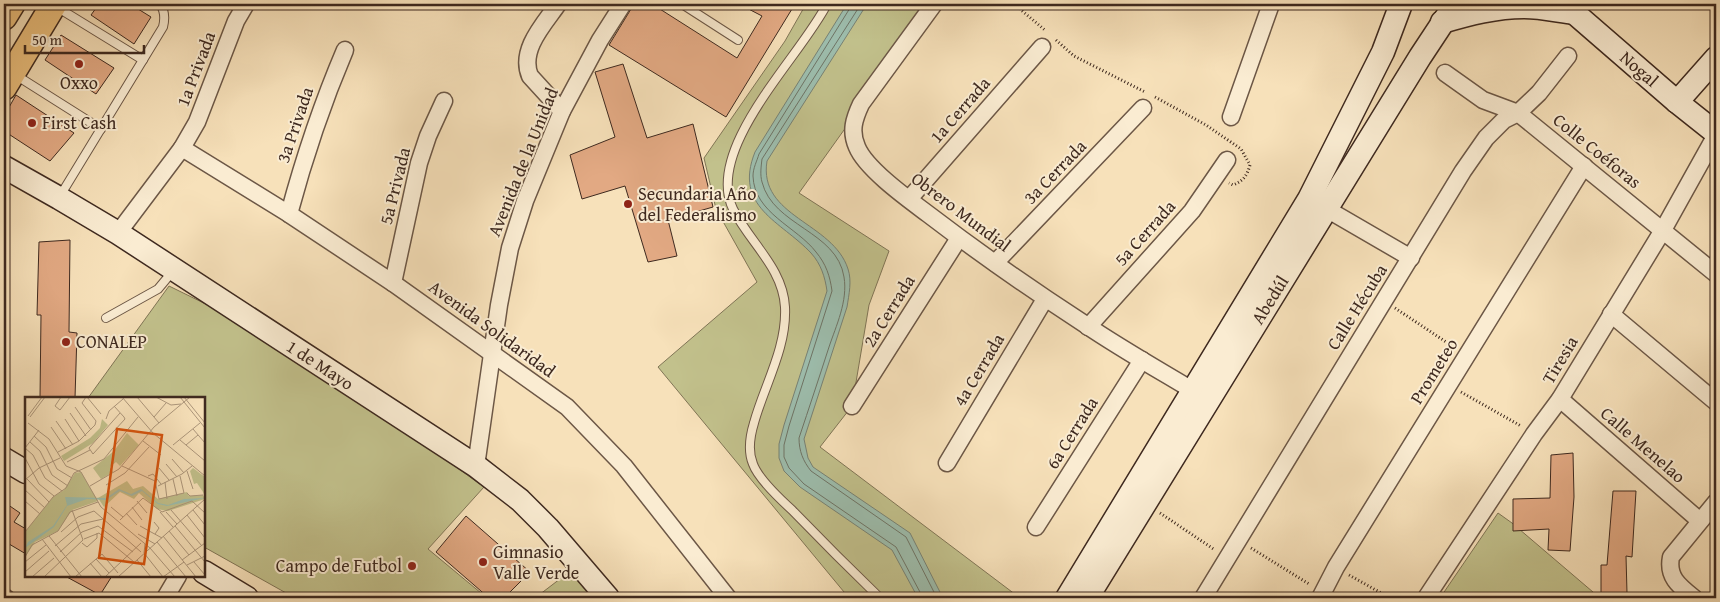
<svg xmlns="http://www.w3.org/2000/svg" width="1720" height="602" font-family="'Gentium Book Plus',serif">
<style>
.green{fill:#c2c18c;stroke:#807556}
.water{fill:#9dbeae;stroke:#778275}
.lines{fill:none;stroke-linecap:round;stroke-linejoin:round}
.shore{stroke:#6e7466;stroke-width:1}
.building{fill:#e2a983;stroke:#3e291f}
.lane-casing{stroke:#6c5746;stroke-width:10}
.street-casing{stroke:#6c5746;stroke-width:19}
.secondary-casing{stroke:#3e291f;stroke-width:25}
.primary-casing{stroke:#3e291f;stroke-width:28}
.path{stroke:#3e291f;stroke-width:3;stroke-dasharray:1 2.5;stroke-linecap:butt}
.lane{stroke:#faecd2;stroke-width:8}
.street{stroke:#faecd2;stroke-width:16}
.secondary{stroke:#faecd2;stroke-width:22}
.primary{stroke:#ecc07d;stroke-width:25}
.poi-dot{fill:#8f2418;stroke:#faecd2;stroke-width:2}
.labels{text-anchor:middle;stroke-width:4;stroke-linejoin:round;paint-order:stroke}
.street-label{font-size:18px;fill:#3e291f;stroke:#faecd2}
.poi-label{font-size:18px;fill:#3e291f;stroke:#faecd2;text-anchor:start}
.inset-road{fill:none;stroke:#ad977c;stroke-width:1}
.view{fill:#d7540e;fill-opacity:0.15;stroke:#d7540e;stroke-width:2.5}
.inset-edge{fill:none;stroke:#3e291f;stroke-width:2.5}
</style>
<rect width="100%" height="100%" fill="#f7e1ba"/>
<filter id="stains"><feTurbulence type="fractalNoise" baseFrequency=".004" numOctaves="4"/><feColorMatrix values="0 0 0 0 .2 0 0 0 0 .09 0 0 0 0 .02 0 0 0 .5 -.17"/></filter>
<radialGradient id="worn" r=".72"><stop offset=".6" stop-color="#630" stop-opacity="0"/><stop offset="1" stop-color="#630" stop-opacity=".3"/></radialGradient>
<g class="green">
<polygon points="806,4 934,4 799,193 889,251 869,305 852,406 820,447 1020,598 849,598 658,367 757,282 716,209 704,158 785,41"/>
<polygon points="169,286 279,340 484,487 428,549 487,598 295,598 204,547 204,398 88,398"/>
<polygon points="1498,513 1512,523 1600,598 1440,598"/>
<polygon points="573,569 594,598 535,598"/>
</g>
<path class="water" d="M847 4H867L767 161C758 217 833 222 848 269 852 281 849 294 847 307L804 439 808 458 813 467 910 533 943 598H918L892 550 800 487 784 471 779 458V444L784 425 827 291C825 277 821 264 811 253 781 221 733 207 755 152Z"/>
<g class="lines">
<g class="shore">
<path d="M851 4 850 8 759 154C757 161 753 168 753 176 754 213 797 227 816 252 826 264 830 276 832 291L789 426 784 445V457L789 468 804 484 896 547 921 594 922 598"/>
<path d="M861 4 762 159C761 167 760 175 762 182 773 226 837 231 844 277 848 301 836 326 829 347 819 378 809 408 799 438 799 451 803 461 811 471L906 537 937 598"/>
</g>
</g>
<g class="building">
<polygon points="99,4 130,4 151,17 134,44 91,15"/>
<polygon points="633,4 652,4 737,58 762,16 739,4 795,4 726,117 609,45 631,9"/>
<polygon points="61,35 114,68 96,94 45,60"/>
<polygon points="623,64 647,138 693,124 713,207 668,220 677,256 648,262 625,186 582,199 570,155 615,137 595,72"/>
<polygon points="16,95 74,133 50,161 4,131 4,116"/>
<polygon points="70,240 69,332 77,333 75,398 40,398 41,315 37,315 39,242"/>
<polygon points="1573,453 1574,497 1570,551 1548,550 1549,529 1513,531 1513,499 1550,498 1551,455"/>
<polygon points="1613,491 1636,491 1632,557 1626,556 1627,593 1601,595 1601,565 1607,565"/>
<polygon points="4,502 20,513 14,522 26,529 26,554 4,541"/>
<polygon points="466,516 530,572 504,598 489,598 436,552"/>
<polygon points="65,576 112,576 100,595"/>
</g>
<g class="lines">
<g class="lane-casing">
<g id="lane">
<polyline points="682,4 738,40"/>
<path d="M827 4C801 56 704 148 733 209 750 243 783 268 785 307 787 348 764 386 754 423 750 436 748 452 753 464 758 478 781 500 792 510 821 540 850 569 880 598"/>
<polyline points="55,6 143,60"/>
<polyline points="14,74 101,129"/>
<path d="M60 196 163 27C165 19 165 11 160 4"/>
<polyline points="106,318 158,289 173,271"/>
</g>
</g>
<g class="street-casing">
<g id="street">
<path d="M558 4C544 24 519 50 530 76L562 111"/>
<path d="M934 4 861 104C854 119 850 131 857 147 866 169 908 199 928 214 979 253 1032 290 1086 325 1120 348 1157 369 1192 390"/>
<polyline points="1445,73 1483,100 1518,113 1716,274"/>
<polyline points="1231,117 1271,4"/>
<polyline points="182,148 289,214 393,283 567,407 624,466 728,598"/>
<polyline points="909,199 1042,47"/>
<polyline points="1318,204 1411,258"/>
<path d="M289 214C304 158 322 104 345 50"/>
<polyline points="118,233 182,148 197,122 236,21 246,4"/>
<polyline points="995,263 1143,108"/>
<polyline points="393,283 419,163 428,136 444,101"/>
<polyline points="1611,314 1716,402"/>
<polyline points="1088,327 1192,211 1227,160"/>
<polyline points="1560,399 1700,521"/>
<polyline points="852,406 959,238"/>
<polyline points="947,463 1045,299"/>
<polyline points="476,466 499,305 510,248 525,201 562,111 600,40 623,4"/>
<polyline points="1036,527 1142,360"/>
<polyline points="4,597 6,598"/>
<polyline points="165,598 178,576"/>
<polyline points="1203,598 1463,171 1486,138 1504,120 1518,113 1539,93 1568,56"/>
<polyline points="1320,598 1336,567 1584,166"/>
<polyline points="1426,598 1534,434 1560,399 1663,230 1716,135"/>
<path d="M1694 598C1679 586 1667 577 1671 557L1716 502"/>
</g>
</g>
<g class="secondary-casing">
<g id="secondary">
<polyline points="1564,4 1677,102 1716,133"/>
<path d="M1442 22C1469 14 1496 7 1524 7 1541 7 1558 11 1575 13"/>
<polyline points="1677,102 1716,58"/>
<polyline points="4,167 59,198 118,233 476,466 520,500 548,528 608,598"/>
<polyline points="4,459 26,472"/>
<polyline points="204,572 247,598"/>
<polyline points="1067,598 1309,199 1383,52 1401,4"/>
<polyline points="1087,598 1420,57 1455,4"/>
</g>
</g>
<g class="primary-casing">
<g id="primary">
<polyline points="4,17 12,4"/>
<polyline points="4,87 54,4"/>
</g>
</g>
<g class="path">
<polyline points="1014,4 1046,31"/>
<polyline points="1056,40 1074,56 1145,92"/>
<path d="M1155 97 1206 125 1241 149 1250 165C1247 176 1243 181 1233 185L1229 183"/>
<polyline points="1395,308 1455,348"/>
<polyline points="1461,392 1521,426"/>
<polyline points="1160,513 1215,550"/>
<polyline points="1251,548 1309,584"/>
<polyline points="1349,575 1390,598"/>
</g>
<use href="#lane" class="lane"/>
<use href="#street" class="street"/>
<use href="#secondary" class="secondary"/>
<use href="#primary" class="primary"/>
</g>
<g class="poi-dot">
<circle cx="79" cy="64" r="5"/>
<circle cx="32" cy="123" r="5"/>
<circle cx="628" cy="204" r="5"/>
<circle cx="66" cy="342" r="5"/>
<circle cx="483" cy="562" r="5"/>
<circle cx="412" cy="566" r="5"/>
</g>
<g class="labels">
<g class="street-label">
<text transform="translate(196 69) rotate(-69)" y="6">1a Privada</text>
<text transform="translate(1639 69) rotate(41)" y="6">Nogal</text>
<text transform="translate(960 110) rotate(-49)" y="6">1a Cerrada</text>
<text transform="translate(295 125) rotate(-71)" y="6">3a Privada</text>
<text transform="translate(1597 151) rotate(39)" y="6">Colle Coéforas</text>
<text transform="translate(523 162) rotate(-68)" y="6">Avenida de la Unidad</text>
<text transform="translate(1055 172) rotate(-46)" y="6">3a Cerrada</text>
<text transform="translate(395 186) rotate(-76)" y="6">5a Privada</text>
<text transform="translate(961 212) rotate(37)" y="6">Obrero Mundial</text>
<text transform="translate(1145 233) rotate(-48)" y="6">5a Cerrada</text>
<text transform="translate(1270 300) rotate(-58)" y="6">Abedúl</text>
<text transform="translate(1357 307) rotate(-58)" y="6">Calle Hécuba</text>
<text transform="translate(889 311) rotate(-58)" y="6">2a Cerrada</text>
<text transform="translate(492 329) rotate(36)" y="6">Avenida Solidaridad</text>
<text transform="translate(1560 360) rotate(-59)" y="6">Tiresia</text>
<text transform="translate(320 365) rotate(33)" y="6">1 de Mayo</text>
<text transform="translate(979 370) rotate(-59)" y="6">4a Cerrada</text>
<text transform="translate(1434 371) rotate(-58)" y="6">Prometeo</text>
<text transform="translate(1072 433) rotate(-58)" y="6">6a Cerrada</text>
<text transform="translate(1643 445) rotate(41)" y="6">Calle Menelao</text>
</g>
<g class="poi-label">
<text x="79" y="89" text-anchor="middle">Oxxo</text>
<text x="42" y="129">First Cash</text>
<text x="638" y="200">Secundaria Año<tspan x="638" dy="21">del Federalismo</tspan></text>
<text x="76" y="348">CONALEP</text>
<text x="493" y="558">Gimnasio<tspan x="493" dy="21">Valle Verde</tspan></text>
<text x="402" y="572" text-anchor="end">Campo de Futbol</text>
</g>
</g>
<g transform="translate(25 397)">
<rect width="180" height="180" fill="#f7e1ba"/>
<path d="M77 22 83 28 68 46 39 64 36 59 65 41 75 31ZM102 36 114 48 95 69 91 65 85 70 88 75 76 82 68 71 89 54ZM168 71 180 80V98L172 86 169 87 165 74ZM56 75 73 104 47 113 33 134 10 145 0 160V135L28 100 39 93 50 76ZM102 84 108 92 118 89 133 102 162 95 164 99 178 98 180 102 143 114 132 112 114 96 109 102 95 95 79 110 73 101Z" fill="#c2c18c"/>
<path d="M94 92 106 97 116 92 133 106 143 108 159 102 180 101 142 109 133 107 117 94 107 99 95 94 81 103 62 102 42 109 29 130 0 151 3 145 28 129 42 108 40 100 81 101Z" fill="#9dbeae"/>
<path class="inset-road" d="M36 0 30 9 35 13 45 0M62 0 76 17M97 0 128 36 180 79M112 0 134 26M131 0 146 8 156 7M155 0 180 31M159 0 180 26M89 9 99 20 100 22 68 57 64 51 95 16M50 10 66 33M45 16 61 39M3 19 17 0M5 20 20 0M129 20 141 6M40 22 54 44M81 22 84 14 98 2M31 24 48 48M3 26 24 42 41 69 56 75 76 110 125 151 150 180M26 30 41 52M168 32 180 46M9 39 21 50 32 72 47 81M155 43 180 64M118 44 136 58M5 45 15 54 27 78 43 89M148 48 175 26M161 48 173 38M0 51 8 58 20 81 37 94M0 51 14 33M33 55 54 44 70 28 71 24 57 6 61 0M0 61 14 87 29 99M147 62 159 76M42 65 65 53M141 67 152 80M97 69 130 84 134 102 159 96 155 79M134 71 144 83M162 74 168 92M123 79 128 77 136 87M2 82 24 105M148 82 152 99M0 83 14 71 35 61M140 85 142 102M81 88 100 76 124 50M65 89 94 72 129 30 165 0M133 89 157 77 167 69M0 93 20 111M162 96 165 99 178 98M0 104 15 117M112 104 122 116M86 110 98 120M107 110 117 123M146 113 177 149M168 113 180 128M135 115 148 130M141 115 152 127M101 116 112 128M162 118 180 141M95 123 118 101 137 115 167 104 180 116M129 125 134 131 130 137M115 129 137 141M150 129 180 165M144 134 164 158M0 135 28 100 41 91 49 76 79 62 113 20M36 135 53 120 69 114 116 155M113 137 130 147M24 139 57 180M138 139 171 180M17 142 46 180M59 142 74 136 109 165M132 145 161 180M57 146 62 150 72 141V136M120 147 119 156 138 180M30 149 56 127 78 122M35 155 57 135 73 129 108 155M0 160 7 148 33 134 45 115 73 105M71 162 84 176M112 163 126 180M157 163 180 146M0 165 21 148M169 165 180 178M65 166 77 180M162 168 180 159M0 175 24 154M7 180 29 161M19 180 58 143 47 113M50 180 77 157 93 176M80 180 116 146M93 180 180 102M138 180 159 165"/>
<path class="view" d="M92 32 137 38 119 167 74 161Z"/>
<rect width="180" height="180" class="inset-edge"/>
</g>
<rect width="1720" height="602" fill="none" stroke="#f7e1ba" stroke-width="20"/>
<rect x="5" y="5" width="1710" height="592" fill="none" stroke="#3e291f" stroke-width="2.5"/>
<rect x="10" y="10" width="1700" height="582" fill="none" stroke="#3e291f"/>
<path d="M25 45v8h119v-8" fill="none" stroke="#3e291f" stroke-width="2.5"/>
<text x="32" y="45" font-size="15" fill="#3e291f" stroke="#faecd2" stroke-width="4" paint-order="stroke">50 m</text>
<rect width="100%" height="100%" filter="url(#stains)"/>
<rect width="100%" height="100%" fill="url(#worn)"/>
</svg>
